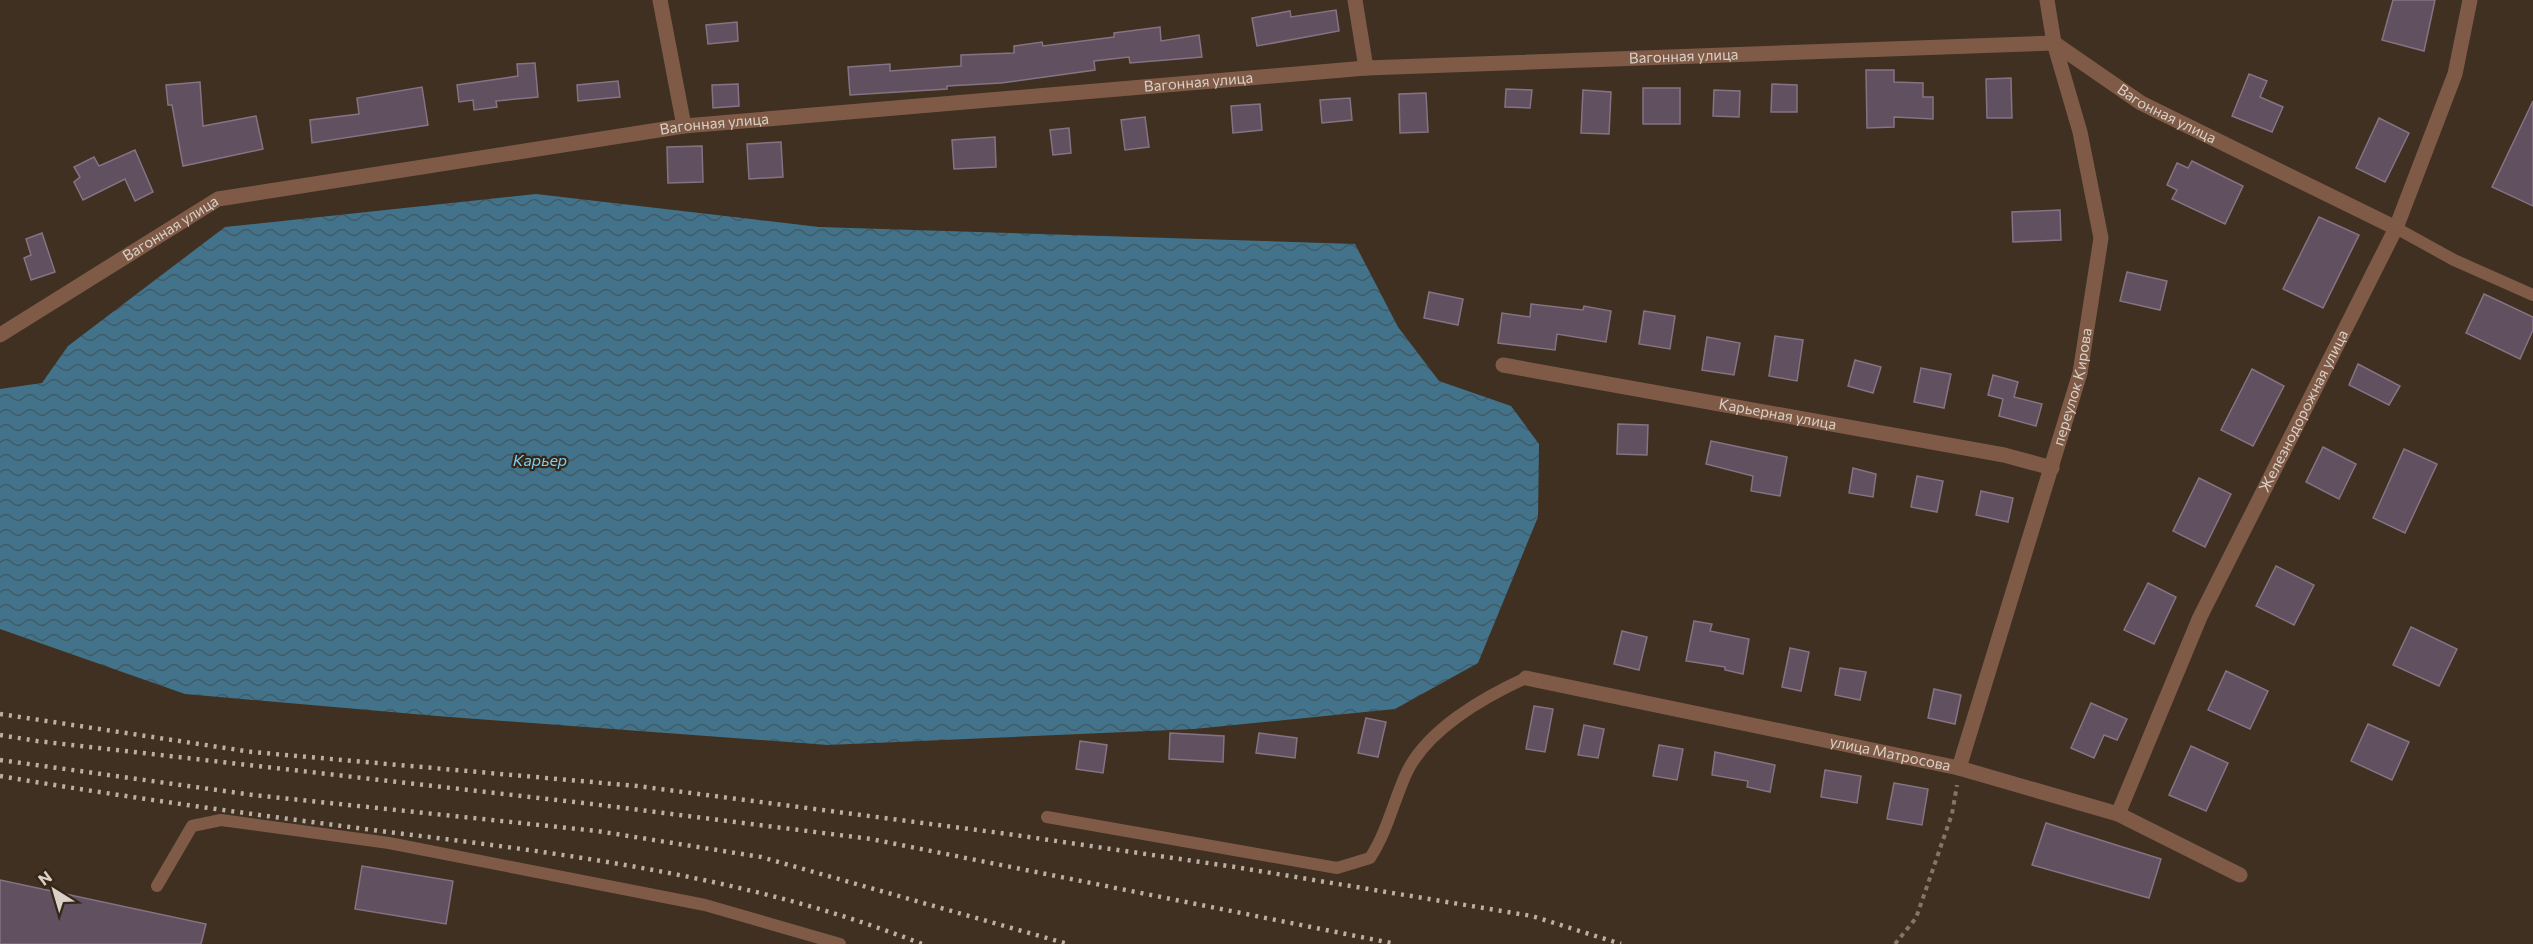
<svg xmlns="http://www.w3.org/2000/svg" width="2533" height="944" font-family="Commissioner,sans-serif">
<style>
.water{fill:url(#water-waves)}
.building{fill:#605060;stroke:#857384;stroke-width:1.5}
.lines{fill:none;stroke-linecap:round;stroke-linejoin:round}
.path{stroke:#827569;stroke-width:4;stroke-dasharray:4.5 4.5;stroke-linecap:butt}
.lane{stroke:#7f5b47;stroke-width:12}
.street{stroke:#7f5b47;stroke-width:15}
.rail{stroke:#bab0a6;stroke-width:4.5;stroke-dasharray:3 6;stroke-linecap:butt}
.labels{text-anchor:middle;stroke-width:4.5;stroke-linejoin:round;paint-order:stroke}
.street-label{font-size:15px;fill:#d9d0c7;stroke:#352618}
.water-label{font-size:16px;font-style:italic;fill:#7dcdf2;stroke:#352618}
</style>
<defs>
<pattern id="water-waves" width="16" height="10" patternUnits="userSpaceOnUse" patternTransform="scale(1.5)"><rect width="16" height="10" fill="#42738a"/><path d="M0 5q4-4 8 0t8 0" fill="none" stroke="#425b67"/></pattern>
</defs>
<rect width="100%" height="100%" fill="#3f3021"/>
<polygon class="water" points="536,194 819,227 1355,244 1398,327 1439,381 1511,406 1539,444 1538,517 1478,663 1395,709 1194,729 828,745 437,716 185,694 0,629 0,389 42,383 68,346 225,227"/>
<g class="building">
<polygon points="2393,0 2435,0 2424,51 2382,40"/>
<polygon points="1336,10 1339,31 1257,46 1252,18 1290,11 1291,17"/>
<polygon points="737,22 738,41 708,44 706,25"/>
<polygon points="1160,27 1161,41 1199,35 1202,57 1130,63 1129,57 1094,61 1095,70 1001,83 947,86 947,89 850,95 848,67 890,64 890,71 961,66 961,55 1014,53 1014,46 1042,42 1043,46 1114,37 1114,33"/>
<polygon points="535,63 538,97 496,101 497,107 474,110 473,100 459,102 457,85 518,76 517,64"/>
<polygon points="1866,70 1894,70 1894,82 1923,83 1923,97 1933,97 1933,119 1894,117 1894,127 1867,128"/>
<polygon points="2249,74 2267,81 2260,97 2283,107 2272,132 2232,116"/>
<polygon points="2011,78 2012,118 1987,118 1986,79"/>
<polygon points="618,81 620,97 578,101 577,85"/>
<polygon points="200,82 203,126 256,116 263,149 183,166 172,105 168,105 166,85"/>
<polygon points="738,84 739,106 713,108 712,85"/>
<polygon points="1772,84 1797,85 1797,112 1771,112"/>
<polygon points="422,87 428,125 312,143 310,120 359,114 357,98"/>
<rect x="1643" y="88" width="37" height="36"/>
<polygon points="1506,89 1532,90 1530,108 1505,107"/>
<polygon points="1583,90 1611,92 1609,134 1581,133"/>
<polygon points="1714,90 1740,91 1739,117 1713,116"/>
<polygon points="1426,93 1428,132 1400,133 1399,94"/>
<polygon points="1350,98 1352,120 1322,123 1320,100"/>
<polygon points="2533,101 2533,206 2492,187"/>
<polygon points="1260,104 1262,130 1233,133 1231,106"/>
<polygon points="1145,117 1149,147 1125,150 1121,120"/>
<polygon points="2379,118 2409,133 2385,182 2356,168"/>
<polygon points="1069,128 1071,153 1053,155 1050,130"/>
<polygon points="995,137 996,167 954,169 952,140"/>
<polygon points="781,142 783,177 749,179 747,144"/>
<polygon points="702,146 703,182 668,183 667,147"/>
<polygon points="135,150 153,192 135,201 125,179 83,200 74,182 80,177 74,167 94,157 99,166"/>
<polygon points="2192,161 2243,186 2225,224 2172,199 2177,190 2167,185 2177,163 2188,168"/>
<polygon points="2060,210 2061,240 2013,242 2012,212"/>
<polygon points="2319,217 2359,235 2323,308 2283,289"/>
<polygon points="42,233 55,272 31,280 24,258 31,255 26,239"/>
<polygon points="2127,272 2167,281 2160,310 2120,301"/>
<polygon points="1429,292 1463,299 1458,325 1424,318"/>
<polygon points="2484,294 2533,317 2533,330 2520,359 2466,333"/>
<polygon points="1531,304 1583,310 1584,306 1611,311 1606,342 1557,334 1555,350 1498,343 1502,313 1530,317"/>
<polygon points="1644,311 1675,316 1670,349 1639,344"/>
<polygon points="1775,336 1803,340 1797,381 1769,376"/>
<polygon points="1707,337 1740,343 1734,375 1702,370"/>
<polygon points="1855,360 1881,367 1873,393 1848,386"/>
<polygon points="2358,364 2400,386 2389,405 2349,385"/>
<polygon points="1921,368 1951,374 1944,408 1914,402"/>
<polygon points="2252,369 2284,386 2253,446 2221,430"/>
<polygon points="1993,375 2018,382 2014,397 2042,404 2036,426 1999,416 2003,399 1988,395"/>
<polygon points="1618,424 1648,425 1647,455 1617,454"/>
<polygon points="1711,441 1787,457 1780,496 1751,491 1753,476 1706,464"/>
<polygon points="2323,447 2356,464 2339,499 2306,482"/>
<polygon points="2404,449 2437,464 2405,533 2373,518"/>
<polygon points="1853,468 1876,474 1873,497 1849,493"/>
<polygon points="1917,476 1943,481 1937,512 1911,507"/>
<polygon points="2199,478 2231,494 2205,547 2173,531"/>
<polygon points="1981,491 2013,498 2008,522 1976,515"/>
<polygon points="2276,566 2314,585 2294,625 2256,606"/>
<polygon points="2148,583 2176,597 2154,644 2124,630"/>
<polygon points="1694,621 1712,624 1710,631 1749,639 1743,674 1725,670 1725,667 1686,661"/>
<polygon points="2411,627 2457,649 2439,686 2393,665"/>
<polygon points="1622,631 1647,637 1639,670 1614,664"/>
<polygon points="1790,648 1809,652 1801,691 1782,687"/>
<polygon points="1840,668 1866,672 1860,700 1835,695"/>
<polygon points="2226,671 2268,691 2250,729 2208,710"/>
<polygon points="1934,689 1961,695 1955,724 1928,718"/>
<polygon points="2091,703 2127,719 2117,740 2104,735 2094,758 2071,748"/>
<polygon points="1534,706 1553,709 1545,752 1526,749"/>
<polygon points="1366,718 1386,722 1378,757 1358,753"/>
<polygon points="2368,724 2409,742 2392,780 2351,761"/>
<polygon points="1584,725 1604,729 1598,758 1578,755"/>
<polygon points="1170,733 1224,736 1223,762 1169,759"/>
<polygon points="1259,733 1297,738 1295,758 1256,753"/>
<polygon points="1080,741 1107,745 1103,773 1076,769"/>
<polygon points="1659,745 1683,749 1677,780 1653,776"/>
<polygon points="2191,746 2228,763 2206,811 2169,795"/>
<polygon points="1715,752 1775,765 1770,792 1747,787 1748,781 1712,775"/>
<polygon points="1825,770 1861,776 1857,803 1821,797"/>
<polygon points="1894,783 1928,789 1922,825 1887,819"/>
<polygon points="2046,823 2161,859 2149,898 2032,865"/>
<polygon points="362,866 453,881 446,924 355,909"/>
<polygon points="0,880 206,924 201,944 0,944"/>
</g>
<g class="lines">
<polyline class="path" points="1895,944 1916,918 1952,814 1957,785"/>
<g class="lane">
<polyline points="2396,228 2454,260 2533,295"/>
<path d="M1047 817 1337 868 1370 858C1387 832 1393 803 1406 774 1426 730 1484 697 1526 678"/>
<polyline points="157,886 192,826 221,820 389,843 705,905 840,944"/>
</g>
<g class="street">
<polyline points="660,0 684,126"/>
<polyline points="1355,0 1366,68"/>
<path id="s1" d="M0 335 218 199 684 126 1366 68 2054 43 2141 103 2396 228"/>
<path id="s2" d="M1503 365 2004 455 2052 468"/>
<path id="s3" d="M1526 678 1959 768 2118 814 2240 875"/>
<path id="s4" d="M1959 768 2080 373 2101 238 2080 132 2054 43 2047 0"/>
<path id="s5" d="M2118 814 2200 617 2396 228 2455 74 2470 0"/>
</g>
<g class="rail">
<polyline points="0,714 252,752 637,786 1008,834 1235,867 1532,916 1621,944"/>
<polyline points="0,735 37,741 592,804 871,839 1396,944"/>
<polyline points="0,760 253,795 597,831 761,857 1068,944"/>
<path d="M0 776C129 798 258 815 388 832 569 854 752 877 922 944"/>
</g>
</g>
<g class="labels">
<g class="street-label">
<text dy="5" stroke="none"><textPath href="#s1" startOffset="1731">Вагонная улица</textPath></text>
<text dy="5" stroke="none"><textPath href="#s1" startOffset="1245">Вагонная улица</textPath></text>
<text dy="5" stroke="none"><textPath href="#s1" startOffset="2235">Вагонная улица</textPath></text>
<text dy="5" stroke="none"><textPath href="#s1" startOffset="759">Вагонная улица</textPath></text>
<text dy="5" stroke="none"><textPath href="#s1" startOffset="201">Вагонная улица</textPath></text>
<text dy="5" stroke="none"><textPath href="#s4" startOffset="398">переулок Кирова</textPath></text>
<text dy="5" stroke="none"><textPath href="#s5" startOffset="444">Железнодорожная улица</textPath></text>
<text dy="5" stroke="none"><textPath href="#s2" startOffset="279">Карьерная улица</textPath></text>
<text dy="5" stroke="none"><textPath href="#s3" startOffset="372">улица Матросова</textPath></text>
</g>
<g class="water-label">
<text x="540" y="466">Карьер</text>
</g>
</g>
<g transform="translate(54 890) rotate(323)" stroke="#352618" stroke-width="4.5" paint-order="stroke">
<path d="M0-4.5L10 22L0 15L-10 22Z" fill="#d9d0c7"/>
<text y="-9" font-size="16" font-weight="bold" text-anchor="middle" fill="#d9d0c7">N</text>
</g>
</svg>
